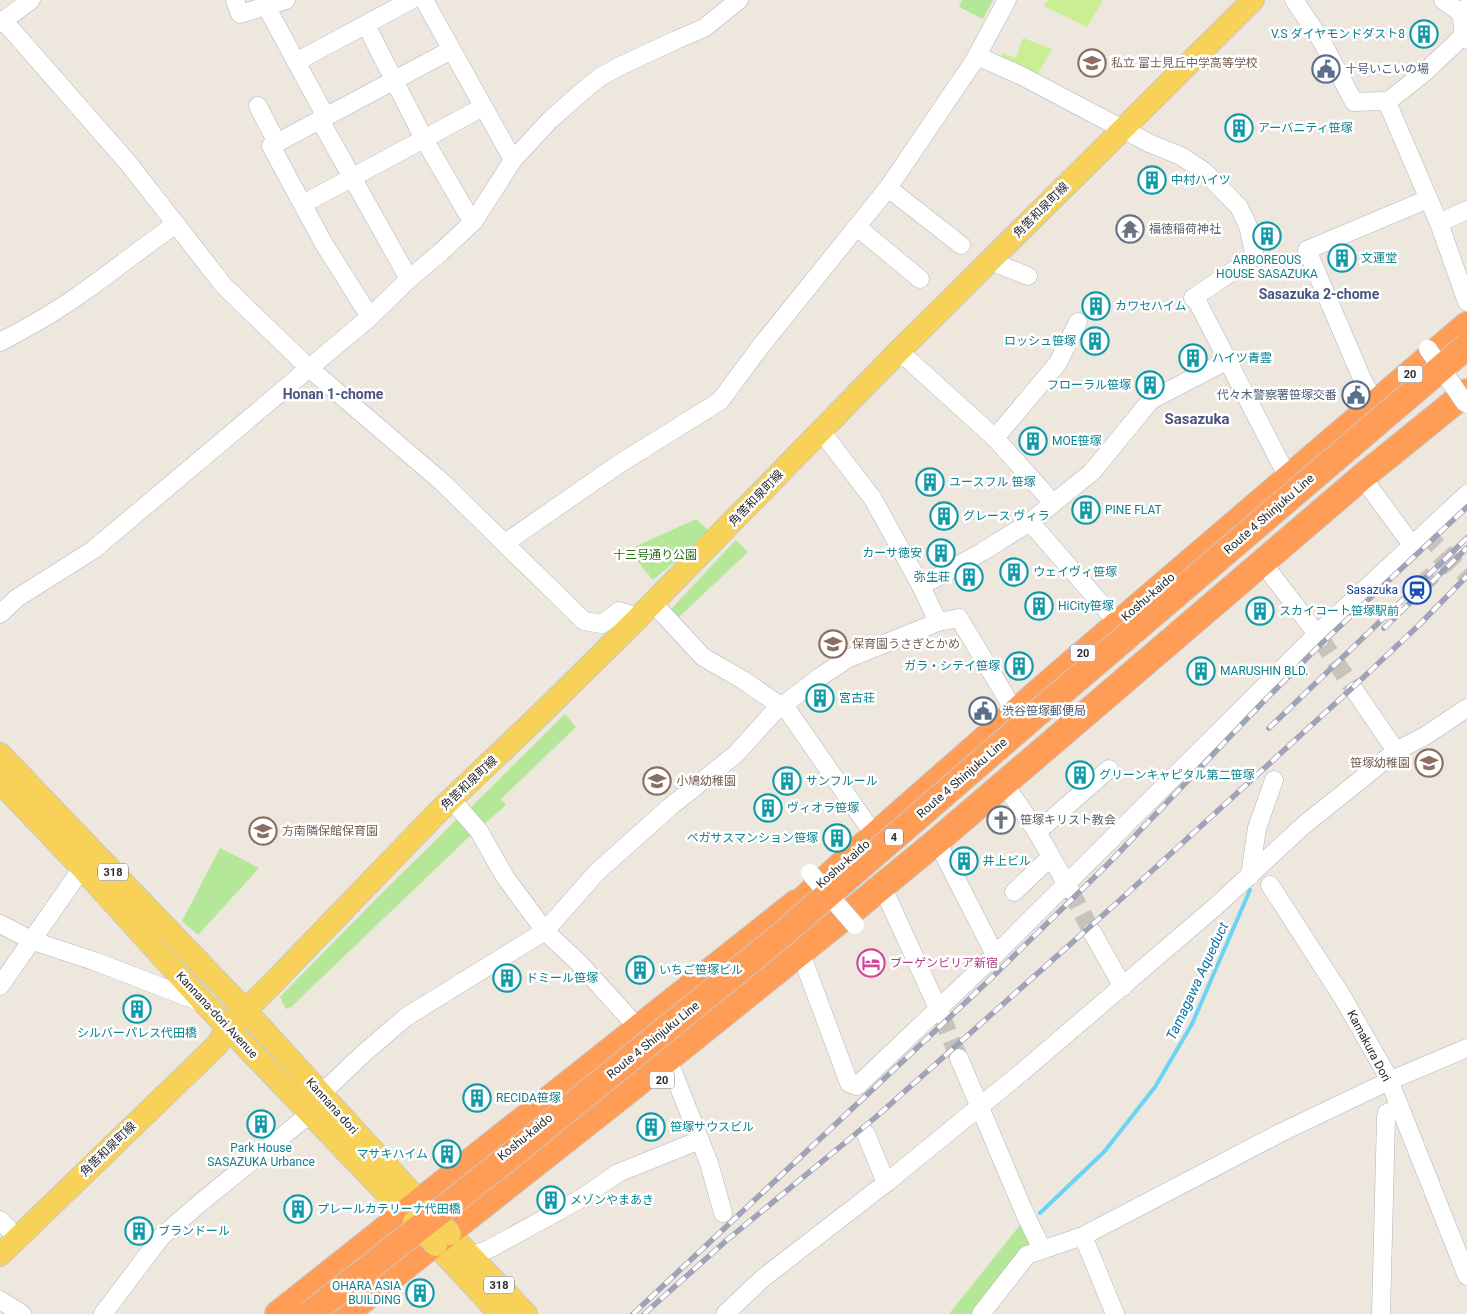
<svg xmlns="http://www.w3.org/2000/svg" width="1467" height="1314" font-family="Roboto,'Noto Sans JP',sans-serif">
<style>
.green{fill:#b4e797}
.pitch{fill:#c9ef92}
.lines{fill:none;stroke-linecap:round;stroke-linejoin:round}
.stream{stroke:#6bd3f5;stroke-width:4}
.minor-tunnel{stroke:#c7c2ba;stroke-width:18;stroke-dasharray:18 9;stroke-linecap:butt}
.minor-casing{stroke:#b1b4c0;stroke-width:19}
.major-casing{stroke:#c8c8c8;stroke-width:24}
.highway-casing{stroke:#c8c8c8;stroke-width:28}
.minor{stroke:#fff;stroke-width:18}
.major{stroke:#f8d158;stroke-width:22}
.highway{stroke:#ff9d57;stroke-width:26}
.rail-casing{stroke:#9fa3b7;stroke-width:5.5}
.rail{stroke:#fff;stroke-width:4;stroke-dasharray:11;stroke-linecap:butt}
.minor-bridge-casing{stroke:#b1b4c0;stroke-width:19;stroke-linecap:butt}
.major-bridge-casing{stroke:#c8c8c8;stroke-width:24;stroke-linecap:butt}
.highway-bridge-casing{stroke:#c8c8c8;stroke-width:28;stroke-linecap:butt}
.minor-bridge{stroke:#fff;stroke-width:18}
.major-bridge{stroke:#f8d158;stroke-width:22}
.highway-bridge{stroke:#ff9d57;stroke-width:26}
.labels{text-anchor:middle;stroke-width:5;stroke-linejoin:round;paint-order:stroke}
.shield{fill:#fff;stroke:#6b6b6b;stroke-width:1}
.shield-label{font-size:11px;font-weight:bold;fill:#2c2c2c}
.culture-label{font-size:12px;fill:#0d838f;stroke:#fff;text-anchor:start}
.education-label{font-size:12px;fill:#785e54;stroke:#fff;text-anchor:start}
.service-label{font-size:12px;fill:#4e5e75;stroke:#fff;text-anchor:start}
.street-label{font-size:12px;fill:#2c2c2c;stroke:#fff}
.worship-label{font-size:12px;fill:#5b616d;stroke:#fff;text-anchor:start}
.park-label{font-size:12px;fill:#2a6e16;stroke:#fff}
.transit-label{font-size:12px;fill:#164399;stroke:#fff;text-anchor:end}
.hotel-label{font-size:12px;fill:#b23c85;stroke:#fff;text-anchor:start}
.neighbourhood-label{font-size:14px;font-weight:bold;fill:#49547f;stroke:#fff}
.water-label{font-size:14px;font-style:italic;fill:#0671a5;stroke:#fff}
.quarter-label{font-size:15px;font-weight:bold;fill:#49547f;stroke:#fff}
</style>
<rect width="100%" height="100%" fill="#eee7dd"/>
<g class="green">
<polygon points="962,0 993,0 983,19 959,7"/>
<polygon points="696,519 710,532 653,580 628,550"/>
<polygon points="736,540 748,552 678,618 671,609"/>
<polygon points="565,714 576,727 501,799 506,805 481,827 467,811"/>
<polygon points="457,819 473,833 291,1007 286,1009 280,997 376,899"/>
<polygon points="220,848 259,868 198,935 182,921"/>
<polygon points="1024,1220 1034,1243 975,1314 949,1314"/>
</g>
<g class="pitch">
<polygon points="1048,0 1103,0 1087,27 1044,6"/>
<polygon points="1023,38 1052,49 1037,75 999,60 1003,53 1016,58"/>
</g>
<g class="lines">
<polyline class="stream" points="1040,1213 1104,1152 1155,1087 1192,1024 1250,890"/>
<g class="minor-tunnel">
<polyline points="1425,533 1467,576"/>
<polyline points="1420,587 1450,558"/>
<polyline points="1320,638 1355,691"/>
<polyline points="1070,890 1092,932"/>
<polyline points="941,1015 959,1058"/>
</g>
<g class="minor-casing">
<g id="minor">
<polyline points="235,0 240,14 286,0"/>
<polyline points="424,0 513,160"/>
<polyline points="1294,0 1321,40 1354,102 1381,101 1387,102 1439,223 1467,302"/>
<polyline points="1443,0 1462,14"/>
<polyline points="266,6 326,117"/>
<polyline points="1467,7 1462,14 1463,36 1467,40"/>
<polyline points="3,20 129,164 224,286 309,368 442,482 584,621 602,624 619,611 639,617"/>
<polyline points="0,23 31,0"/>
<polyline points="366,25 424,139 467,213 474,221"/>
<polyline points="977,56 1020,75 1151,144 1181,156 1205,172 1239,207 1248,226 1255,256 1193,298 1197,301 1283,468 1290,477"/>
<polyline points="296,62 411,0"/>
<polyline points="1387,102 1425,72 1463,36"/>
<polyline points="258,106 277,143"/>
<polyline points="320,120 409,279"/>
<polyline points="888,188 961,245"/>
<polyline points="303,204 483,107"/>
<polyline points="1439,223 1467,210"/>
<polyline points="857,227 920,279"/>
<polyline points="990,261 1028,276"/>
<polyline points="370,317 324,244 271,146 451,50"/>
<path d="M0 342C27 328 54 313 79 295 112 272 143 247 176 224"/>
<polyline points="899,351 995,438 1053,503"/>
<polyline points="1376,404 1363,381 1307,250 1428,199"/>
<polyline points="821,431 873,499 921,586 938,622"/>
<polyline points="995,438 1058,363 1078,322"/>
<polyline points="1362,477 1412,545"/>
<polyline points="1030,522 1118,623"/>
<polyline points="505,543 619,464 720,401 764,342 888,188 974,61 1007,0"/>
<polyline points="1262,562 1320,638"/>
<polyline points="921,586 982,552 1030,522 1092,472 1151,400 1228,360"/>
<polyline points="653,603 703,657 743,680 788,711 875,836"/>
<polyline points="0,614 17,598 93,550 370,317 409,279 441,252 474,221 513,160 550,120 584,90 600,77 620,66 676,40 704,28 739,0"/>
<polyline points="1355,691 1396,751"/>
<polyline points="1004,783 1037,832 1070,890"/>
<polyline points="451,799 479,831 505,877 545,931 580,964 639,1029"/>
<polyline points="1037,832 1109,769"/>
<polyline points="937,841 995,955"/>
<polyline points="1250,876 1257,828 1274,780"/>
<polyline points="1270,885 1343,998 1387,1075 1467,1276"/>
<polyline points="882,886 941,1015"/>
<polyline points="1014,892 1051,857"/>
<polyline points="0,924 33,941 94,961 203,1003"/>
<polyline points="1092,932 1123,987"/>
<polyline points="804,962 849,1083 857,1086 995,955 1317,634 1467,494"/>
<polyline points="0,986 82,868"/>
<polyline points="959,1058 1025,1214 1042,1249"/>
<polyline points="673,1072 709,1163 723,1213"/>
<polyline points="321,1094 363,1054 406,1017 545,931 597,872 671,806 736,754 773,713 820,677 847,659 938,622 959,618 1015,712"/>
<polyline points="866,1134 886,1183"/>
<polyline points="0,1220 17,1238"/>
<polyline points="1083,1236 1115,1314"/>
<polyline points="471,1256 491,1248 582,1198 618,1173 700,1140"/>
<polyline points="0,1300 22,1314"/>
<polyline points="103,1314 161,1237 200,1203 311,1113"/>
<polyline points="725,1314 763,1278 886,1183 1022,1072 1215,907 1304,825 1354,785 1396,751 1425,736 1467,708"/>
<polyline points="981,1314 1027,1255 1083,1236 1280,1133 1389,1081 1467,1048"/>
<polyline points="1381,1314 1386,1118 1387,1113 1399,1108"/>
</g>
</g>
<g class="major-casing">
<g id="major">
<polyline points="0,754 245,1010 428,1211"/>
<polyline points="0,782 82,868 205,1004 414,1222"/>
<polyline points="450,1234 526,1314"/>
<polyline points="436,1245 500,1314"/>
<polyline points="0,1255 217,1045 228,1028 271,985 438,812 544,711 639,617 899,351 1253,0"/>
</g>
</g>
<g class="highway-casing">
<g id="highway">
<polyline points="785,916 841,865 1051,681 1467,325"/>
<polyline points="278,1314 796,903"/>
<polyline points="345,1314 629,1090 858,906 937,841 1362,477 1467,392"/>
</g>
</g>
<use href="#minor" class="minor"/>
<use href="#major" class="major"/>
<use href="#highway" class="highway"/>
<g class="rail-casing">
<g id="rail">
<polyline points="1384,628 1467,548"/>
<polyline points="1269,728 1467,538"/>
<polyline points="633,1314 983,986 1110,862 1263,702 1321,644 1467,507"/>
<polyline points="644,1314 727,1240 876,1117 1120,900 1350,690 1418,626 1467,576"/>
</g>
</g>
<use href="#rail" class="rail"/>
<g class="minor-bridge-casing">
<g id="minor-bridge">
<polyline points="1428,349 1465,403"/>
<polyline points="810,873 855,925"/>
</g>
</g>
<g class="major-bridge-casing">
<g id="major-bridge">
<polyline points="428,1211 450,1234"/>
<polyline points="414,1222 436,1245"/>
</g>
</g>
<g class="highway-bridge-casing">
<polyline id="highway-bridge" points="310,1314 504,1161 779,937 1062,692 1467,346"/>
</g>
<use href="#minor-bridge" class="minor-bridge"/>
<use href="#major-bridge" class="major-bridge"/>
<use href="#highway-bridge" class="highway-bridge"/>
</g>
<defs>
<g id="building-ring" transform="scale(1.4375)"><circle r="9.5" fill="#fff" stroke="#0f9aa8" stroke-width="1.5"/><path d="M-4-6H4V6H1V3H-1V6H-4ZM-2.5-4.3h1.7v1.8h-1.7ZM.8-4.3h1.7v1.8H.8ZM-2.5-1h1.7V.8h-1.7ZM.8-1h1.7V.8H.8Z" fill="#0f9aa8"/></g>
<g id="school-ring" transform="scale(1.4375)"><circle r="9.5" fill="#fff" stroke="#8d6e63" stroke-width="1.5"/><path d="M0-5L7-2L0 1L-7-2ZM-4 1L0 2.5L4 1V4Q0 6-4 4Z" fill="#8d6e63"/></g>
<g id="civic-ring" transform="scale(1.4375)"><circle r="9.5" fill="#fff" stroke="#5c6f8a" stroke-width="1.5"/><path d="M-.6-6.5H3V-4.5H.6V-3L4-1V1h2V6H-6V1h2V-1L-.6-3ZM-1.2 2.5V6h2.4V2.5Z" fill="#5c6f8a"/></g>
<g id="temple-ring" transform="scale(1.4375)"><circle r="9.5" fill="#fff" stroke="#6b7280" stroke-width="1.5"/><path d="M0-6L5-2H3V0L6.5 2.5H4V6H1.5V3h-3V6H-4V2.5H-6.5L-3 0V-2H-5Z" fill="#6b7280"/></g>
<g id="station-ring" transform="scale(1.4375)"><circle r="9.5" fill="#fff" stroke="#1a4fb4" stroke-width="1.5"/><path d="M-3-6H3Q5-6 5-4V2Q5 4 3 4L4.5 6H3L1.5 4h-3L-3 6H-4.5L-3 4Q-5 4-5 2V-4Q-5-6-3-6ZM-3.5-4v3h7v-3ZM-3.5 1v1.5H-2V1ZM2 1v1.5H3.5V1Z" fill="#1a4fb4"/></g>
<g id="church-ring" transform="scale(1.4375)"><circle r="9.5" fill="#fff" stroke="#6b7280" stroke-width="1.5"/><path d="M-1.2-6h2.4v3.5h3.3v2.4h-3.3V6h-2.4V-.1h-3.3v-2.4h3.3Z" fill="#6b7280"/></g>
<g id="hotel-ring" transform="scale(1.4375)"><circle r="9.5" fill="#fff" stroke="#d1479c" stroke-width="1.5"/><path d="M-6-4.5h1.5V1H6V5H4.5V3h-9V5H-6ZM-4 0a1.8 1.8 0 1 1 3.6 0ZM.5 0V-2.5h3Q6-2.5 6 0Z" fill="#d1479c"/></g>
</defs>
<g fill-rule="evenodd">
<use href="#building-ring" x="1424" y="34"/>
<use href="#school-ring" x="1092" y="63"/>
<use href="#civic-ring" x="1326" y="69"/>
<use href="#building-ring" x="1239" y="128"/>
<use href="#building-ring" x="1152" y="180"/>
<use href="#temple-ring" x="1130" y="229"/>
<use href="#building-ring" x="1267" y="236"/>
<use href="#building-ring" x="1342" y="258"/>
<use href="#building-ring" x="1096" y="306"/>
<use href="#building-ring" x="1095" y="341"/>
<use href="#building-ring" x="1193" y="358"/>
<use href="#building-ring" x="1150" y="385"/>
<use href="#civic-ring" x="1356" y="395"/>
<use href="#building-ring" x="1033" y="441"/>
<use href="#building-ring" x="930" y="482"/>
<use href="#building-ring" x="1086" y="510"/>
<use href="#building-ring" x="944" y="516"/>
<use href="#building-ring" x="941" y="553"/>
<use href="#building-ring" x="1014" y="572"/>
<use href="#building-ring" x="969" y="577"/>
<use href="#station-ring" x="1417" y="590"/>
<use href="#building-ring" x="1039" y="606"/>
<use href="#building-ring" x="1260" y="611"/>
<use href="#school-ring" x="833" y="644"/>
<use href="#building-ring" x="1019" y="666"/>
<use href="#building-ring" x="1201" y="671"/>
<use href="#building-ring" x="820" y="698"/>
<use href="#civic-ring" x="983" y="711"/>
<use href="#school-ring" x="1429" y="763"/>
<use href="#building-ring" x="1080" y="775"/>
<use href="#school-ring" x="657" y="781"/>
<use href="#building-ring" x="787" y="781"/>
<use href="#building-ring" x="768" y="808"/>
<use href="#church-ring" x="1001" y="820"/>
<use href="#school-ring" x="263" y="831"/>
<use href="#building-ring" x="837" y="838"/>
<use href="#building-ring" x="964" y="861"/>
<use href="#hotel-ring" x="871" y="963"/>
<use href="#building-ring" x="640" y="970"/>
<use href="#building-ring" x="507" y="978"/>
<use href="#building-ring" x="137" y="1009"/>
<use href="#building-ring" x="477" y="1098"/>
<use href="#building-ring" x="261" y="1124"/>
<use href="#building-ring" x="651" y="1127"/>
<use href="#building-ring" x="447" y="1154"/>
<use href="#building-ring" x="551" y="1200"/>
<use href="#building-ring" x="298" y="1209"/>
<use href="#building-ring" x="139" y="1231"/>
<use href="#building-ring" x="420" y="1293"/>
</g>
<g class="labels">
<g class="shield">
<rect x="1397.5" y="365.5" width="25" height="17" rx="4"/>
<rect x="1070.5" y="644.5" width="25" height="17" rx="4"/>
<rect x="885" y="828.5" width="18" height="17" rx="4"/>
<rect x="98" y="863.5" width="30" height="17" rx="4"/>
<rect x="649.5" y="1071.5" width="25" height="17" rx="4"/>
<rect x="484" y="1276.5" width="30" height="17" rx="4"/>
</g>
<g class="shield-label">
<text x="1410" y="378">20</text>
<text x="1083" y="657">20</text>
<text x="894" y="841">4</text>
<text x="113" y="876">318</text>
<text x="662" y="1084">20</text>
<text x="499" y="1289">318</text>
</g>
<g class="culture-label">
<text x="1405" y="38" text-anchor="end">V.S ダイヤモンドダスト8</text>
<text x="1258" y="132">アーバニティ笹塚</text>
<text x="1171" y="184">中村ハイツ</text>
<text x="1361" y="262">文運堂</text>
<text x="1267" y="264" text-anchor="middle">ARBOREOUS<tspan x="1267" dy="14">HOUSE SASAZUKA</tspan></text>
<text x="1115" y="310">カワセハイム</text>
<text x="1076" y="345" text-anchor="end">ロッシュ笹塚</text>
<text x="1212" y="362">ハイツ青雲</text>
<text x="1131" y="389" text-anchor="end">フローラル笹塚</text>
<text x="1052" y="445">MOE笹塚</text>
<text x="949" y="486">ユースフル 笹塚</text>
<text x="1105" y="514">PINE FLAT</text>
<text x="963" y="520">グレース ヴィラ</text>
<text x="922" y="557" text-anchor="end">カーサ徳安</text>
<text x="1033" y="576">ウェイヴィ笹塚</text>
<text x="950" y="581" text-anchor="end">弥生荘</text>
<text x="1058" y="610">HiCity笹塚</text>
<text x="1279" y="615">スカイコート笹塚駅前</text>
<text x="1000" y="670" text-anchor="end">ガラ・シテイ笹塚</text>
<text x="1220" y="675">MARUSHIN BLD.</text>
<text x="839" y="702">宮古荘</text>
<text x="1099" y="779">グリーンキャピタル第二笹塚</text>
<text x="806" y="785">サンフルール</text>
<text x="787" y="812">ヴィオラ笹塚</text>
<text x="818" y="842" text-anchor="end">ペガサスマンション笹塚</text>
<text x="983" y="865">井上ビル</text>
<text x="659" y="974">いちご笹塚ビル</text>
<text x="526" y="982">ドミール笹塚</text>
<text x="137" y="1037" text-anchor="middle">シルバーパレス代田橋</text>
<text x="496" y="1102">RECIDA笹塚</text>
<text x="670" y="1131">笹塚サウスビル</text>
<text x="261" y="1152" text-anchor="middle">Park House<tspan x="261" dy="14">SASAZUKA Urbance</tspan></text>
<text x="428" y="1158" text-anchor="end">マサキハイム</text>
<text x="570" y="1204">メゾンやまあき</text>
<text x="317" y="1213">プレールカテリーナ代田橋</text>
<text x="158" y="1235">ブランドール</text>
<text x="401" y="1290" text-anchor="end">OHARA ASIA<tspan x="401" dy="14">BUILDING</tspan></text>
</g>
<g class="education-label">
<text x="1111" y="67">私立 富士見丘中学高等学校</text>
<text x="852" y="648">保育園うさぎとかめ</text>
<text x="1410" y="767" text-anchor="end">笹塚幼稚園</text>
<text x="676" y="785">小鳩幼稚園</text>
<text x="282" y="835">方南隣保館保育園</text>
</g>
<g class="service-label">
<text x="1345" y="73">十号いこいの場</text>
<text x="1337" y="399" text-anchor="end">代々木警察署笹塚交番</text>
<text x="1002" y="715">渋谷笹塚郵便局</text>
</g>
<g class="street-label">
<text transform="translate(1041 210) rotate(-45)" y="4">角筈和泉町線</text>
<text transform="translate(756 498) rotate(-46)" y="4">角筈和泉町線</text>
<text transform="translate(1269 514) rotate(-41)" y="4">Route 4 Shinjuku Line</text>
<text transform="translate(1148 597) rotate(-41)" y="4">Koshu-kaido</text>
<text transform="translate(962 778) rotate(-41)" y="4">Route 4 Shinjuku Line</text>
<text transform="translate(469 783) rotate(-43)" y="4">角筈和泉町線</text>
<text transform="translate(843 864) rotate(-41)" y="4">Koshu-kaido</text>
<text transform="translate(217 1015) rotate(47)" y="4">Kannana-dori Avenue</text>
<text transform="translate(653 1040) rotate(-39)" y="4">Route 4 Shinjuku Line</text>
<text transform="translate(1369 1046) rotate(62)" y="4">Kamakura Dori</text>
<text transform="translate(332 1106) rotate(48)" y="4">Kannana dori</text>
<text transform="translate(525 1137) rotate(-39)" y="4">Koshu-kaido</text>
<text transform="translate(108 1149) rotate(-44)" y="4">角筈和泉町線</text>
</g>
<g class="worship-label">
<text x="1149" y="233">福徳稲荷神社</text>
<text x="1020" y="824">笹塚キリスト教会</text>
</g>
<g class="park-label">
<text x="655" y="559">十三号通り公園</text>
</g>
<g class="transit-label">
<text x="1398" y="594">Sasazuka</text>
</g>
<g class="hotel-label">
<text x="890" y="967">ブーゲンビリア新宿</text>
</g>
<g class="neighbourhood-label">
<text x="1319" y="299">Sasazuka 2-chome</text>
<text x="333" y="399">Honan 1-chome</text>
</g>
<g class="water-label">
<text transform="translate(1197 981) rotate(-65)" y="5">Tamagawa Aqueduct</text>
</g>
<g class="quarter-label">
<text x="1197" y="424">Sasazuka</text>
</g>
</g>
</svg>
